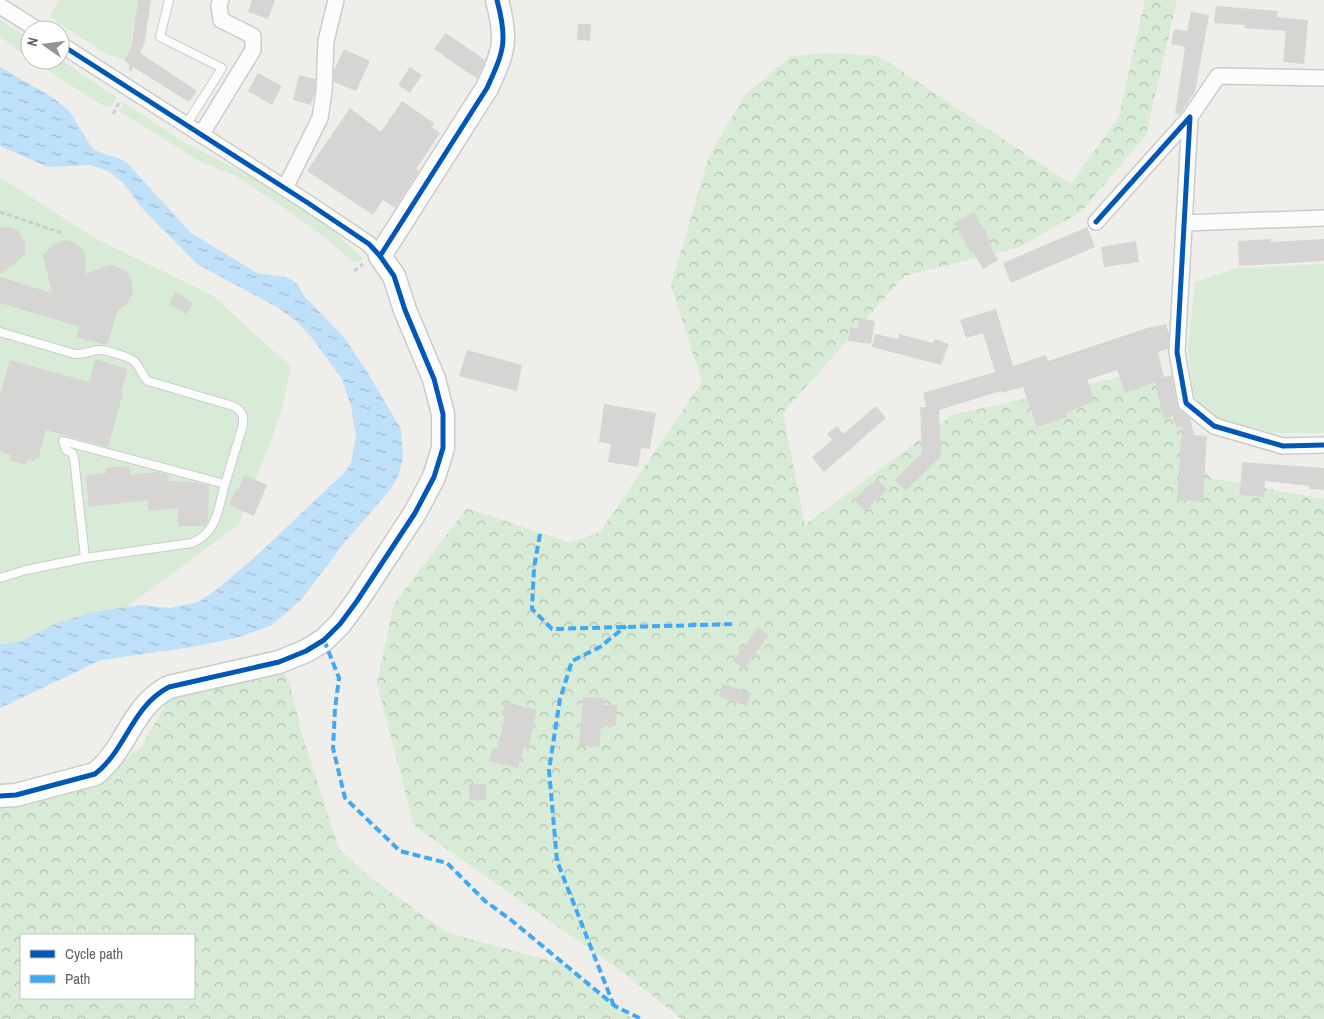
<svg xmlns="http://www.w3.org/2000/svg" width="1324" height="1019" font-family="'Archivo Narrow',sans-serif">
<style>
.green{fill:#d8ebd6}
.forest{fill:url(#forest-crowns);fill-rule:evenodd}
.water{fill:url(#water-ripples)}
.building{fill:#d6d5d3}
.lines{fill:none;stroke-linecap:round;stroke-linejoin:round}
.lane-casing{stroke:#cbcccc;stroke-width:10}
.street-casing{stroke:#cbcccc;stroke-width:18}
.secondary-casing{stroke:#cacacb;stroke-width:25}
.path{stroke:#cacfcc;stroke-width:3;stroke-dasharray:5 2.5;stroke-linecap:butt}
.lane{stroke:#fdfcfc;stroke-width:8}
.street{stroke:#fdfcfc;stroke-width:15}
.secondary{stroke:#fdfcfc;stroke-width:22}
.quiet{stroke:#3fa9f5;stroke-width:4;stroke-dasharray:8 4;stroke-linecap:butt}
.cycleway-casing{stroke:#fff;stroke-width:8}
.cycleway{stroke:#0057b8;stroke-width:5}
</style>
<defs>
<pattern id="forest-crowns" width="20" height="18" patternUnits="userSpaceOnUse" patternTransform="scale(1.25)"><rect width="20" height="18" fill="#d8ebd6"/><path d="M2 6a3 3 0 1 1 6 0M12 15a3 3 0 1 1 6 0" fill="none" stroke="#b2c2b1"/></pattern>
<pattern id="water-ripples" width="26" height="14" patternUnits="userSpaceOnUse" patternTransform="scale(1.25)"><rect width="26" height="14" fill="#bfe0f9"/><path d="M2 4q2-2 4 0t4 0M15 11q2-2 4 0t4 0" fill="none" stroke="#9eb9cd"/></pattern>
</defs>
<rect width="100%" height="100%" fill="#efeeea"/>
<g class="green">
<polygon points="59,0 138,0 130,47 131,48 124,60 106,54 50,17"/>
<polygon points="0,20 30,39 30,60 0,36"/>
<polygon points="60,59 117,98 112,107 102,105 31,60"/>
<polygon points="124,103 184,142 267,185 294,202 334,231 363,258 358,262 353,262 328,240 286,209 236,176 201,162 119,111"/>
<polygon points="0,177 96,239 212,295 291,367 281,413 239,524 124,609 93,612 57,623 22,641 0,645"/>
<polygon points="1324,264 1324,433 1272,433 1232,424 1209,415 1194,396 1188,349 1195,282 1237,268"/>
</g>
<g class="forest">
<polygon points="1145,0 1177,0 1146,135 1082,211 1020,247 904,276 783,413 805,525 953,415 1147,371 1210,478 1324,499 1324,1019 681,1019 624,973 414,826 377,683 394,604 467,508 570,543 600,532 702,382 671,285 709,156 745,95 791,56 830,53 879,56 1071,184 1119,116"/>
<path d="M284 673 289 681 302 734 339 849 371 878 448 933 563 964 615 1006 633 1019H0V807L100 781 143 745 168 699 231 682ZM21 935H194V998H21Z"/>
</g>
<path class="water" d="M0 67 52 97 70 112 92 148C102 156 117 155 127 163L191 233 257 273 285 277 292 280 298 285 304 296 343 336 366 370 401 429 403 457 399 474 391 489 344 543 301 600 272 625 240 637 192 647 101 660 0 708V645L22 641 57 623 93 612 140 605 169 608 198 602 216 590 254 558 344 473 351 463 356 436 351 406 342 379 312 338 297 322 279 308 197 264 143 209 123 183 108 171 90 165 48 167 0 146Z"/>
<g class="building">
<polygon points="138,0 151,0 145,41 140,53 197,91 189,102 133,67 132,71 129,70 129,64 124,60 131,48"/>
<polygon points="252,0 275,0 268,19 248,12"/>
<polygon points="1216,6 1278,11 1277,17 1308,20 1304,64 1283,62 1286,31 1245,28 1245,25 1214,23"/>
<polygon points="1191,12 1209,15 1195,92 1180,114 1175,114 1185,47 1171,44 1174,29 1187,31"/>
<polygon points="578,24 591,24 590,41 577,40"/>
<polygon points="446,33 485,60 477,79 434,49"/>
<polygon points="344,49 370,61 356,91 334,82 334,70"/>
<polygon points="410,67 422,75 410,93 398,85"/>
<polygon points="258,73 282,86 272,105 248,91"/>
<polygon points="299,75 315,79 315,91 311,105 293,100"/>
<polygon points="402,101 434,123 432,127 440,133 416,169 419,171 395,208 383,200 373,215 307,171 350,108 381,132"/>
<polygon points="974,212 990,241 988,242 998,260 983,269 973,252 971,253 954,223"/>
<polygon points="0,227 12,228 18,231 25,242 25,253 19,260 0,274"/>
<polygon points="1087,227 1095,247 1011,283 1003,263"/>
<polygon points="1271,239 1271,242 1324,239 1324,261 1239,266 1238,241"/>
<polygon points="65,240 71,241 82,249 85,255 86,274 107,266 114,265 127,272 131,278 133,293 126,305 118,310 107,345 76,337 80,327 0,303 0,277 52,293 43,255 52,245"/>
<polygon points="1136,241 1139,262 1104,267 1101,247"/>
<polygon points="176,292 193,303 186,314 169,304"/>
<polygon points="996,309 1013,366 1046,355 1048,361 1147,328 1166,324 1169,335 1168,349 1158,352 1164,377 1172,375 1177,405 1180,410 1190,418 1194,435 1207,436 1203,502 1177,500 1182,427 1176,428 1173,416 1163,418 1155,382 1125,393 1117,370 1087,380 1095,401 1066,413 1067,417 1037,427 1023,387 1001,393 1001,391 939,410 941,456 906,491 895,480 922,453 920,407 926,407 923,393 995,372 983,333 966,338 960,320"/>
<polygon points="860,318 875,321 871,344 848,341 850,327 858,329"/>
<polygon points="875,334 898,339 899,334 933,343 935,339 949,344 941,365 872,347"/>
<polygon points="467,350 522,365 517,391 459,376"/>
<polygon points="95,359 128,369 121,393 123,393 108,447 46,430 38,459 35,458 34,461 27,459 26,465 10,460 11,455 0,452 0,395 10,360 89,382"/>
<polygon points="604,404 656,413 650,449 641,448 638,467 608,462 611,444 599,442"/>
<polygon points="876,406 886,418 824,472 812,457 832,440 827,434 837,426 843,434"/>
<polygon points="1242,462 1324,468 1324,490 1309,489 1309,486 1265,481 1264,497 1240,495"/>
<polygon points="129,466 130,475 157,472 168,475 169,481 194,482 209,485 208,521 205,526 178,526 178,508 149,511 147,500 89,507 86,476 106,473 106,468"/>
<polygon points="244,475 267,485 254,516 229,505 236,489 238,490"/>
<polygon points="877,479 887,490 865,511 854,499"/>
<polygon points="758,627 769,635 744,669 733,661"/>
<polygon points="723,684 751,693 747,706 719,697"/>
<polygon points="583,697 603,698 603,705 617,705 616,726 601,726 599,747 579,746"/>
<polygon points="505,702 537,710 528,749 524,747 518,768 489,761 493,748 497,749 505,717 502,716"/>
<rect x="469" y="784" width="17" height="16"/>
</g>
<g class="lines">
<g class="lane-casing">
<g id="lane">
<polyline points="169,0 160,37 222,68 186,125"/>
<path d="M0 332 75 354C85 355 91 350 99 350 106 350 129 357 134 361 140 366 141 375 148 381L233 406C242 411 244 415 243 425L225 484 63 441 66 450 72 453 74 458 85 558 26 570 0 578"/>
<path d="M85 558 192 543C218 532 218 508 225 484"/>
</g>
</g>
<g class="street-casing">
<g id="street">
<polyline points="0,6 38,30"/>
<polyline points="60,44 308,203 369,244 380,256"/>
<polyline points="1190,117 1218,76 1324,78"/>
<polyline points="201,135 253,50 253,36 221,20 219,5 221,0"/>
<polyline points="285,188 320,118 324,92 326,41 336,0"/>
<polyline points="1096,222 1190,117 1177,352 1186,403 1214,426 1283,446 1324,445"/>
<polyline points="1184,223 1324,218"/>
</g>
</g>
<g class="secondary-casing">
<path id="secondary" d="M0 796 16 795 95 774C127 749 131 707 169 687L279 662 306 651 324 640 340 624 357 601 415 513 434 477 443 448V414L434 379 405 310 394 276 380 256 487 88C504 51 508 41 497 0"/>
</g>
<g class="path">
<polyline points="113,114 120,101"/>
<polyline points="0,212 62,233"/>
<polyline points="354,271 363,264"/>
</g>
<use href="#lane" class="lane"/>
<use href="#street" class="street"/>
<use href="#secondary" class="secondary"/>
<g class="quiet">
<polyline points="540,534 534,568 532,609 552,629 736,624"/>
<polyline points="324,640 339,678 335,709 333,748 345,798 400,851 447,863 485,901 511,920 615,1006 641,1019"/>
<polyline points="614,1006 557,861 549,770 560,699 572,661 600,647 626,626"/>
</g>
<g class="cycleway-casing">
<g id="cycleway">
<polyline points="60,44 308,203 369,244 380,256"/>
<polyline points="1096,222 1190,117 1177,352 1186,403 1214,426 1283,446 1324,445"/>
<path d="M0 796 16 795 95 774C127 749 131 707 169 687L279 662 306 651 324 640 340 624 357 601 415 513 434 477 443 448V414L434 379 405 310 394 276 380 256 487 88C504 51 508 41 497 0"/>
</g>
</g>
<use href="#cycleway" class="cycleway"/>
</g>
<rect x="20" y="934" width="175" height="65" fill="#ffffff" stroke="#bfc1c3"/>
<rect x="30" y="950" width="25" height="8" fill="#0057b8" stroke="#bfc1c3"/>
<text x="65" y="959" font-size="15" fill="#5f6368">Cycle path</text>
<rect x="30" y="975" width="25" height="8" fill="#3fa9f5" stroke="#bfc1c3"/>
<text x="65" y="984" font-size="15" fill="#5f6368">Path</text>
<g transform="translate(45 45) rotate(284)"><circle r="24" fill="#ffffff" stroke="#bfc1c3"/>
<path d="M0-4L9 19L0 12L-9 19Z" fill="#919496"/>
<text y="-8" font-size="14" font-weight="bold" text-anchor="middle" fill="#5f6368">N</text>
</g>
</svg>
